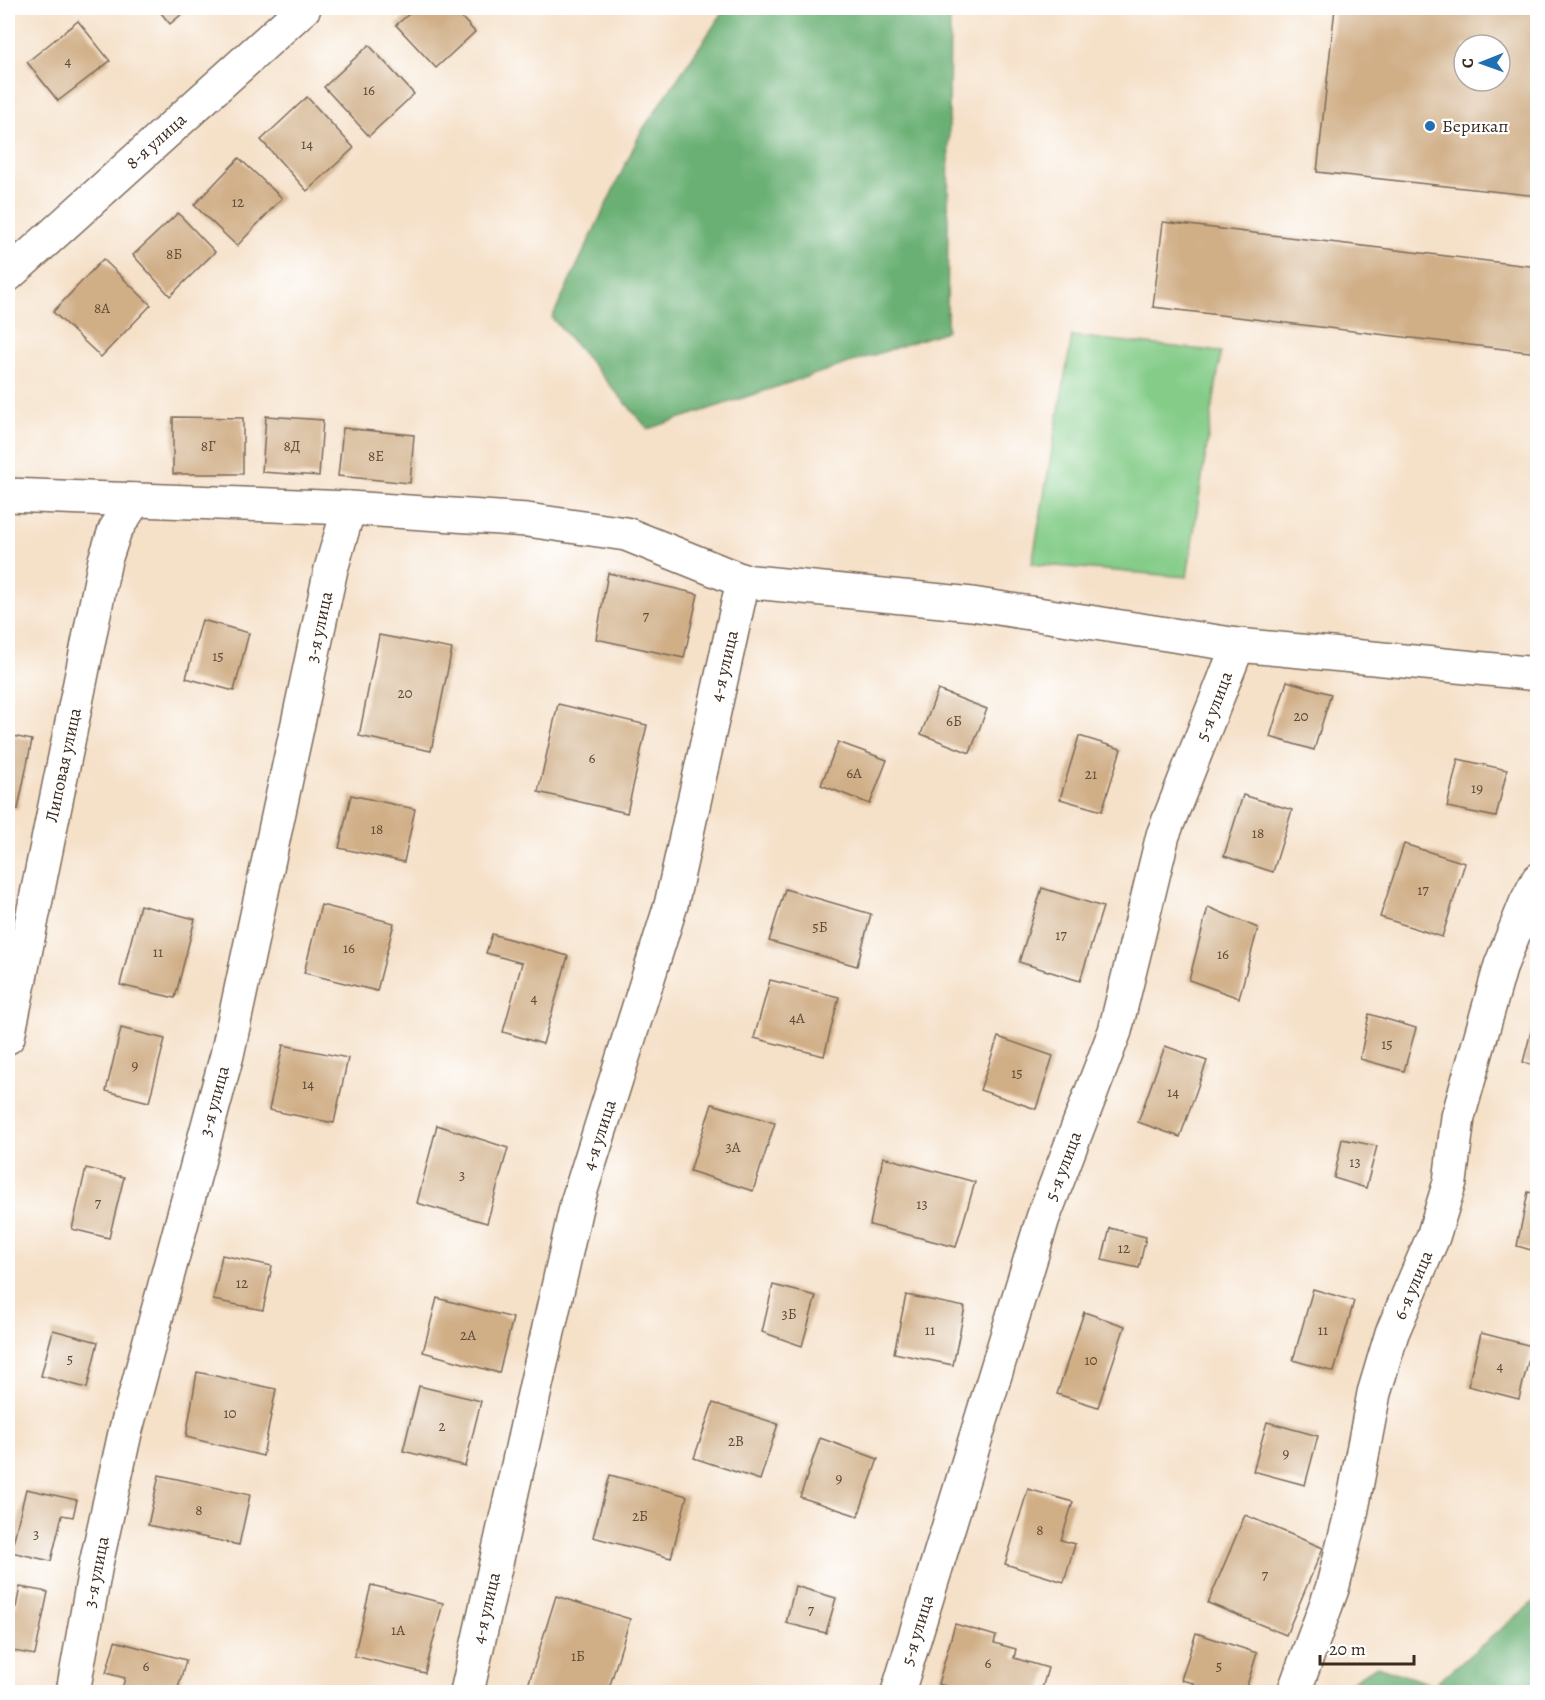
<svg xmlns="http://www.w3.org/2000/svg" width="1545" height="1700" font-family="Alegreya,serif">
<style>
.green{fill:#84cc88;stroke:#607b53;stroke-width:1.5}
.forest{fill:#6bb074;stroke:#536d49;stroke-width:1.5}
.building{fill:#d0af87;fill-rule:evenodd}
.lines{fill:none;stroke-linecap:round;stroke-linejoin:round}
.street-casing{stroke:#7c6a5a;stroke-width:36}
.street{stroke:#fff;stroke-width:33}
.poi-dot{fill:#1f6fb2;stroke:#fff;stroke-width:2}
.labels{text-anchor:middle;stroke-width:4.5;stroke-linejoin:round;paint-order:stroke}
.number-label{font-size:15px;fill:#604b38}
.poi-label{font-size:18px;fill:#3b2a1e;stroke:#fff;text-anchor:start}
.street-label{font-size:18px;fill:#3b2a1e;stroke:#fff}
</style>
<rect width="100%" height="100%" fill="#fff"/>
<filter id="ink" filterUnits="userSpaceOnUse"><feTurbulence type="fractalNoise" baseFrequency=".0167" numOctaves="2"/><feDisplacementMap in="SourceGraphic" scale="12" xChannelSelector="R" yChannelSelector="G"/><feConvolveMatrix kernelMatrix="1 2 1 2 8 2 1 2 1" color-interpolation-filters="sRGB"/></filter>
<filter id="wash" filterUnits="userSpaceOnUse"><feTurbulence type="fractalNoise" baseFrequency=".008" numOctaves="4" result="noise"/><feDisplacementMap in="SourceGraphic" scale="24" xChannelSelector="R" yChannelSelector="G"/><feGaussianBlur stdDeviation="1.35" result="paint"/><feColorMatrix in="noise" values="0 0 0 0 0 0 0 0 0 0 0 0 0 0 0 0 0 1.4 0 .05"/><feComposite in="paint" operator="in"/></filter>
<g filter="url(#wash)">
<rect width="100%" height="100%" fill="#f5e0c8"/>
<polygon class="green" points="1072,336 1221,352 1187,577 1032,564"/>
<g class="forest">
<polygon points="726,8 950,8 947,331 648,429 552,318 641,132"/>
<polygon points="1537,1599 1537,1692 1335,1692 1377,1666 1434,1685"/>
</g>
<g id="blocks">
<g class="building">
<polygon points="157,8 189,8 170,24"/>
<polygon points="416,8 453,8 475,32 436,68 396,25"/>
<path d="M1335 8H1538V196L1317 172ZM1464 45H1500V81H1464Z"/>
<polygon points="78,21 110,61 58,101 27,62"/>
<polygon points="369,45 414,94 369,136 324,87"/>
<polygon points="307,97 354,148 307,191 261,140"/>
<polygon points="239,158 282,198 237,246 194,205"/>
<polygon points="178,213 215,252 170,296 133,255"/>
<polygon points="1163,222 1538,267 1538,353 1153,307"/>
<polygon points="103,259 151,305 101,357 53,312"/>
<polygon points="266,416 323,420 319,476 262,472"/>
<polygon points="173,417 243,418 243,474 173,474"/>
<polygon points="343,428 414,435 410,483 338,476"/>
<polygon points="608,573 698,594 684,658 596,639"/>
<polygon points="202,620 249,633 234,691 186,678"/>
<polygon points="379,635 452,649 431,751 359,736"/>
<polygon points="1287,681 1331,694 1314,750 1270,737"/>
<polygon points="938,690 987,709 970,753 921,734"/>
<polygon points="558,704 647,725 627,813 538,792"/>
<polygon points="8,735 32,740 18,809 8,807"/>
<polygon points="1079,736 1121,749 1102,811 1060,799"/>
<polygon points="838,742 887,760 870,804 821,785"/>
<polygon points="1458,759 1507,770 1496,817 1447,807"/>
<polygon points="351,795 415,809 404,862 339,848"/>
<polygon points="1243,795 1292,810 1273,872 1224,856"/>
<polygon points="1404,844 1465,863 1442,937 1380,917"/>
<polygon points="1042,888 1103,907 1080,981 1019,962"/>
<polygon points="785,889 871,914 857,966 769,941"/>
<polygon points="140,905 195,919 175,998 120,985"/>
<polygon points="321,905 394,923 377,991 304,973"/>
<polygon points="1208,907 1258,928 1239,998 1189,980"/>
<polygon points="492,934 568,956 543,1044 503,1032 522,963 486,953"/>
<polygon points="770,980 839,997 824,1056 754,1038"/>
<polygon points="1537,1009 1538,1010 1538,1066 1523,1062"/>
<polygon points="1369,1014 1416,1028 1404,1071 1360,1059"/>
<polygon points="121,1028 165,1039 149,1102 106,1091"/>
<polygon points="998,1037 1053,1056 1036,1109 980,1090"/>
<polygon points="283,1045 348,1058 334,1123 269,1110"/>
<polygon points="1165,1046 1207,1061 1180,1137 1138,1122"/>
<polygon points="712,1104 775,1123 753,1191 690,1171"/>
<polygon points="437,1125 508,1148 487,1223 417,1203"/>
<polygon points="1342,1139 1377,1146 1366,1188 1334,1178"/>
<polygon points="883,1157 975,1182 956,1247 870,1225"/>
<polygon points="86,1168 124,1177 109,1238 72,1229"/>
<polygon points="1528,1192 1538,1194 1538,1252 1517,1246"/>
<polygon points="1110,1228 1146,1237 1139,1268 1102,1260"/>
<polygon points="222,1255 272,1266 263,1310 213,1300"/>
<polygon points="773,1285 816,1296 802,1346 762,1332"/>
<polygon points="1313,1289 1354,1301 1334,1372 1293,1360"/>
<polygon points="906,1295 965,1307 953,1365 894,1353"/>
<polygon points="437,1298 513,1318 499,1373 423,1352"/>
<polygon points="1084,1312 1125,1326 1098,1407 1057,1394"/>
<polygon points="53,1330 98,1342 87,1388 41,1376"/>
<polygon points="1481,1333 1532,1346 1519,1399 1468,1386"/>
<polygon points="197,1372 276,1389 263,1456 186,1437"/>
<polygon points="419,1386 481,1401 465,1466 403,1451"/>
<polygon points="713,1403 778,1424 760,1480 694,1458"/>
<polygon points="1267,1422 1318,1436 1305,1485 1253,1471"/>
<polygon points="820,1438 878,1459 858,1516 800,1497"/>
<polygon points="159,1475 250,1495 239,1545 148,1525"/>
<polygon points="610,1475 687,1496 671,1558 593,1537"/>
<polygon points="26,1489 77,1500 73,1517 62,1515 51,1561 11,1552"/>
<polygon points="1028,1489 1073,1502 1061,1540 1075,1544 1064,1582 1005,1564"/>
<polygon points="1245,1515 1323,1548 1286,1635 1208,1603"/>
<polygon points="371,1585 443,1603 425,1673 354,1656"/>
<polygon points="795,1586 836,1598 826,1633 786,1623"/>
<polygon points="20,1587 48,1592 35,1655 8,1650 8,1605 16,1607"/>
<polygon points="556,1596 630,1619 608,1692 526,1692"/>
<polygon points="955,1624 996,1636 994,1643 1016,1649 1014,1658 1048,1668 1041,1692 968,1692 938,1684"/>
<polygon points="1196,1633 1257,1653 1245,1692 1191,1692 1194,1683 1181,1680"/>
<polygon points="115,1641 186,1660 177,1692 121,1692 125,1678 106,1673"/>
</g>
</g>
</g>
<g filter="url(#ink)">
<use href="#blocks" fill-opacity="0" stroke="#7c6a5a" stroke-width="1.5"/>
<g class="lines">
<g class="street-casing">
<g id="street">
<polyline points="8,275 304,8"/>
<polyline points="8,495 349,508 527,520 626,534 743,581 972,604 1238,645 1538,674"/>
<polyline points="8,1037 105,560 115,530 135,500"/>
<polyline points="73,1692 96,1564 125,1433 227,1055 331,569 349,508"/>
<polyline points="467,1692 577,1203 671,905 743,581"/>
<polyline points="898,1692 1043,1218 1115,1031 1163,835 1238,645"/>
<polyline points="1294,1692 1332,1589 1351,1514 1374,1393 1392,1333 1433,1237 1450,1182 1458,1117 1501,965 1526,903 1538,880"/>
</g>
</g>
<use href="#street" class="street"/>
</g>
</g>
<circle class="poi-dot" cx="1430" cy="126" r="6"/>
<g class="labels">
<g class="number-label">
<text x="68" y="66">4</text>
<text x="369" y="95">16</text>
<text x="307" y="149">14</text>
<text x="238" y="207">12</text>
<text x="174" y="259">8Б</text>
<text x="102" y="313">8А</text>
<text x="208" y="451">8Г</text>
<text x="292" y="451">8Д</text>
<text x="376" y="461">8Е</text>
<text x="646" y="621">7</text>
<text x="218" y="661">15</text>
<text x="405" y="698">20</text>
<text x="1301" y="721">20</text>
<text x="954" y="726">6Б</text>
<text x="592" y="763">6</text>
<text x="854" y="778">6А</text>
<text x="1091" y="779">21</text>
<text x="1477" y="793">19</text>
<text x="377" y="834">18</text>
<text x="1258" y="838">18</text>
<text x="1423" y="895">17</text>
<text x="820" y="932">5Б</text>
<text x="1061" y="940">17</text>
<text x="349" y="953">16</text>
<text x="158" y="957">11</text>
<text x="1223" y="959">16</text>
<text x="534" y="1003">4</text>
<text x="797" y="1023">4А</text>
<text x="1387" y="1049">15</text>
<text x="135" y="1070">9</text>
<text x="1017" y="1078">15</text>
<text x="308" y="1089">14</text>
<text x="1173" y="1097">14</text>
<text x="733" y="1152">3А</text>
<text x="1355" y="1167">13</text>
<text x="462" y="1180">3</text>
<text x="98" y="1208">7</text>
<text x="922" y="1209">13</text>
<text x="1124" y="1253">12</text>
<text x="242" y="1288">12</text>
<text x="789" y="1319">3Б</text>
<text x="930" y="1335">11</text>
<text x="1323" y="1335">11</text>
<text x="468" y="1340">2А</text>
<text x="70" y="1364">5</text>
<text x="1091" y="1365">10</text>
<text x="1500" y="1371">4</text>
<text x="230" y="1418">10</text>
<text x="442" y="1431">2</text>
<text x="736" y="1446">2В</text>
<text x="1286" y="1458">9</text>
<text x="839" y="1483">9</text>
<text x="199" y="1515">8</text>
<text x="640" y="1521">2Б</text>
<text x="1040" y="1535">8</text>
<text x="36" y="1539">3</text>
<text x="1265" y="1580">7</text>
<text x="811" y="1615">7</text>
<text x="398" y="1635">1А</text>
<text x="578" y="1661">1Б</text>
<text x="988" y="1668">6</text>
<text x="146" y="1671">6</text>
<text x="1219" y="1671">5</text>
</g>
<g class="poi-label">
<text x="1442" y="132">Берикап</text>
</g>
<g class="street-label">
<text transform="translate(156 141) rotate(-42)" y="6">8-я улица</text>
<text transform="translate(319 627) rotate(-78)" y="6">3-я улица</text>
<text transform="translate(724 666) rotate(-77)" y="6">4-я улица</text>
<text transform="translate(1214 706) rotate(-69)" y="6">5-я улица</text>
<text transform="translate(63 765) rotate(-78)" y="6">Липовая улица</text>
<text transform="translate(214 1101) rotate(-75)" y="6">3-я улица</text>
<text transform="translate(599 1135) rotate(-72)" y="6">4-я улица</text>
<text transform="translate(1063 1166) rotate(-69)" y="6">5-я улица</text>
<text transform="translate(1413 1285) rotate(-67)" y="6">6-я улица</text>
<text transform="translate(96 1572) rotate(-79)" y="6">3-я улица</text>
<text transform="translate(486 1608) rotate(-77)" y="6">4-я улица</text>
<text transform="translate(917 1630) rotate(-73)" y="6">5-я улица</text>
</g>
</g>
<rect width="1545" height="1700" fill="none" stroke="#fff" stroke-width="30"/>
<g transform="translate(1482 63) rotate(269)"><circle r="28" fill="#ffffff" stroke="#b1aaa5" stroke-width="1.5"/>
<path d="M0-4.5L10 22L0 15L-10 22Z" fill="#1f6fb2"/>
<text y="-9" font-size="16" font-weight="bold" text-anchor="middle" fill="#3b2a1e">С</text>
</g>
<path d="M1320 1655v9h94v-9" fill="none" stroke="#3b2a1e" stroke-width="3"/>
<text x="1329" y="1655" font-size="18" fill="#3b2a1e" stroke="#ffffff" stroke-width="4.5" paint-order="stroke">20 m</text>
</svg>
